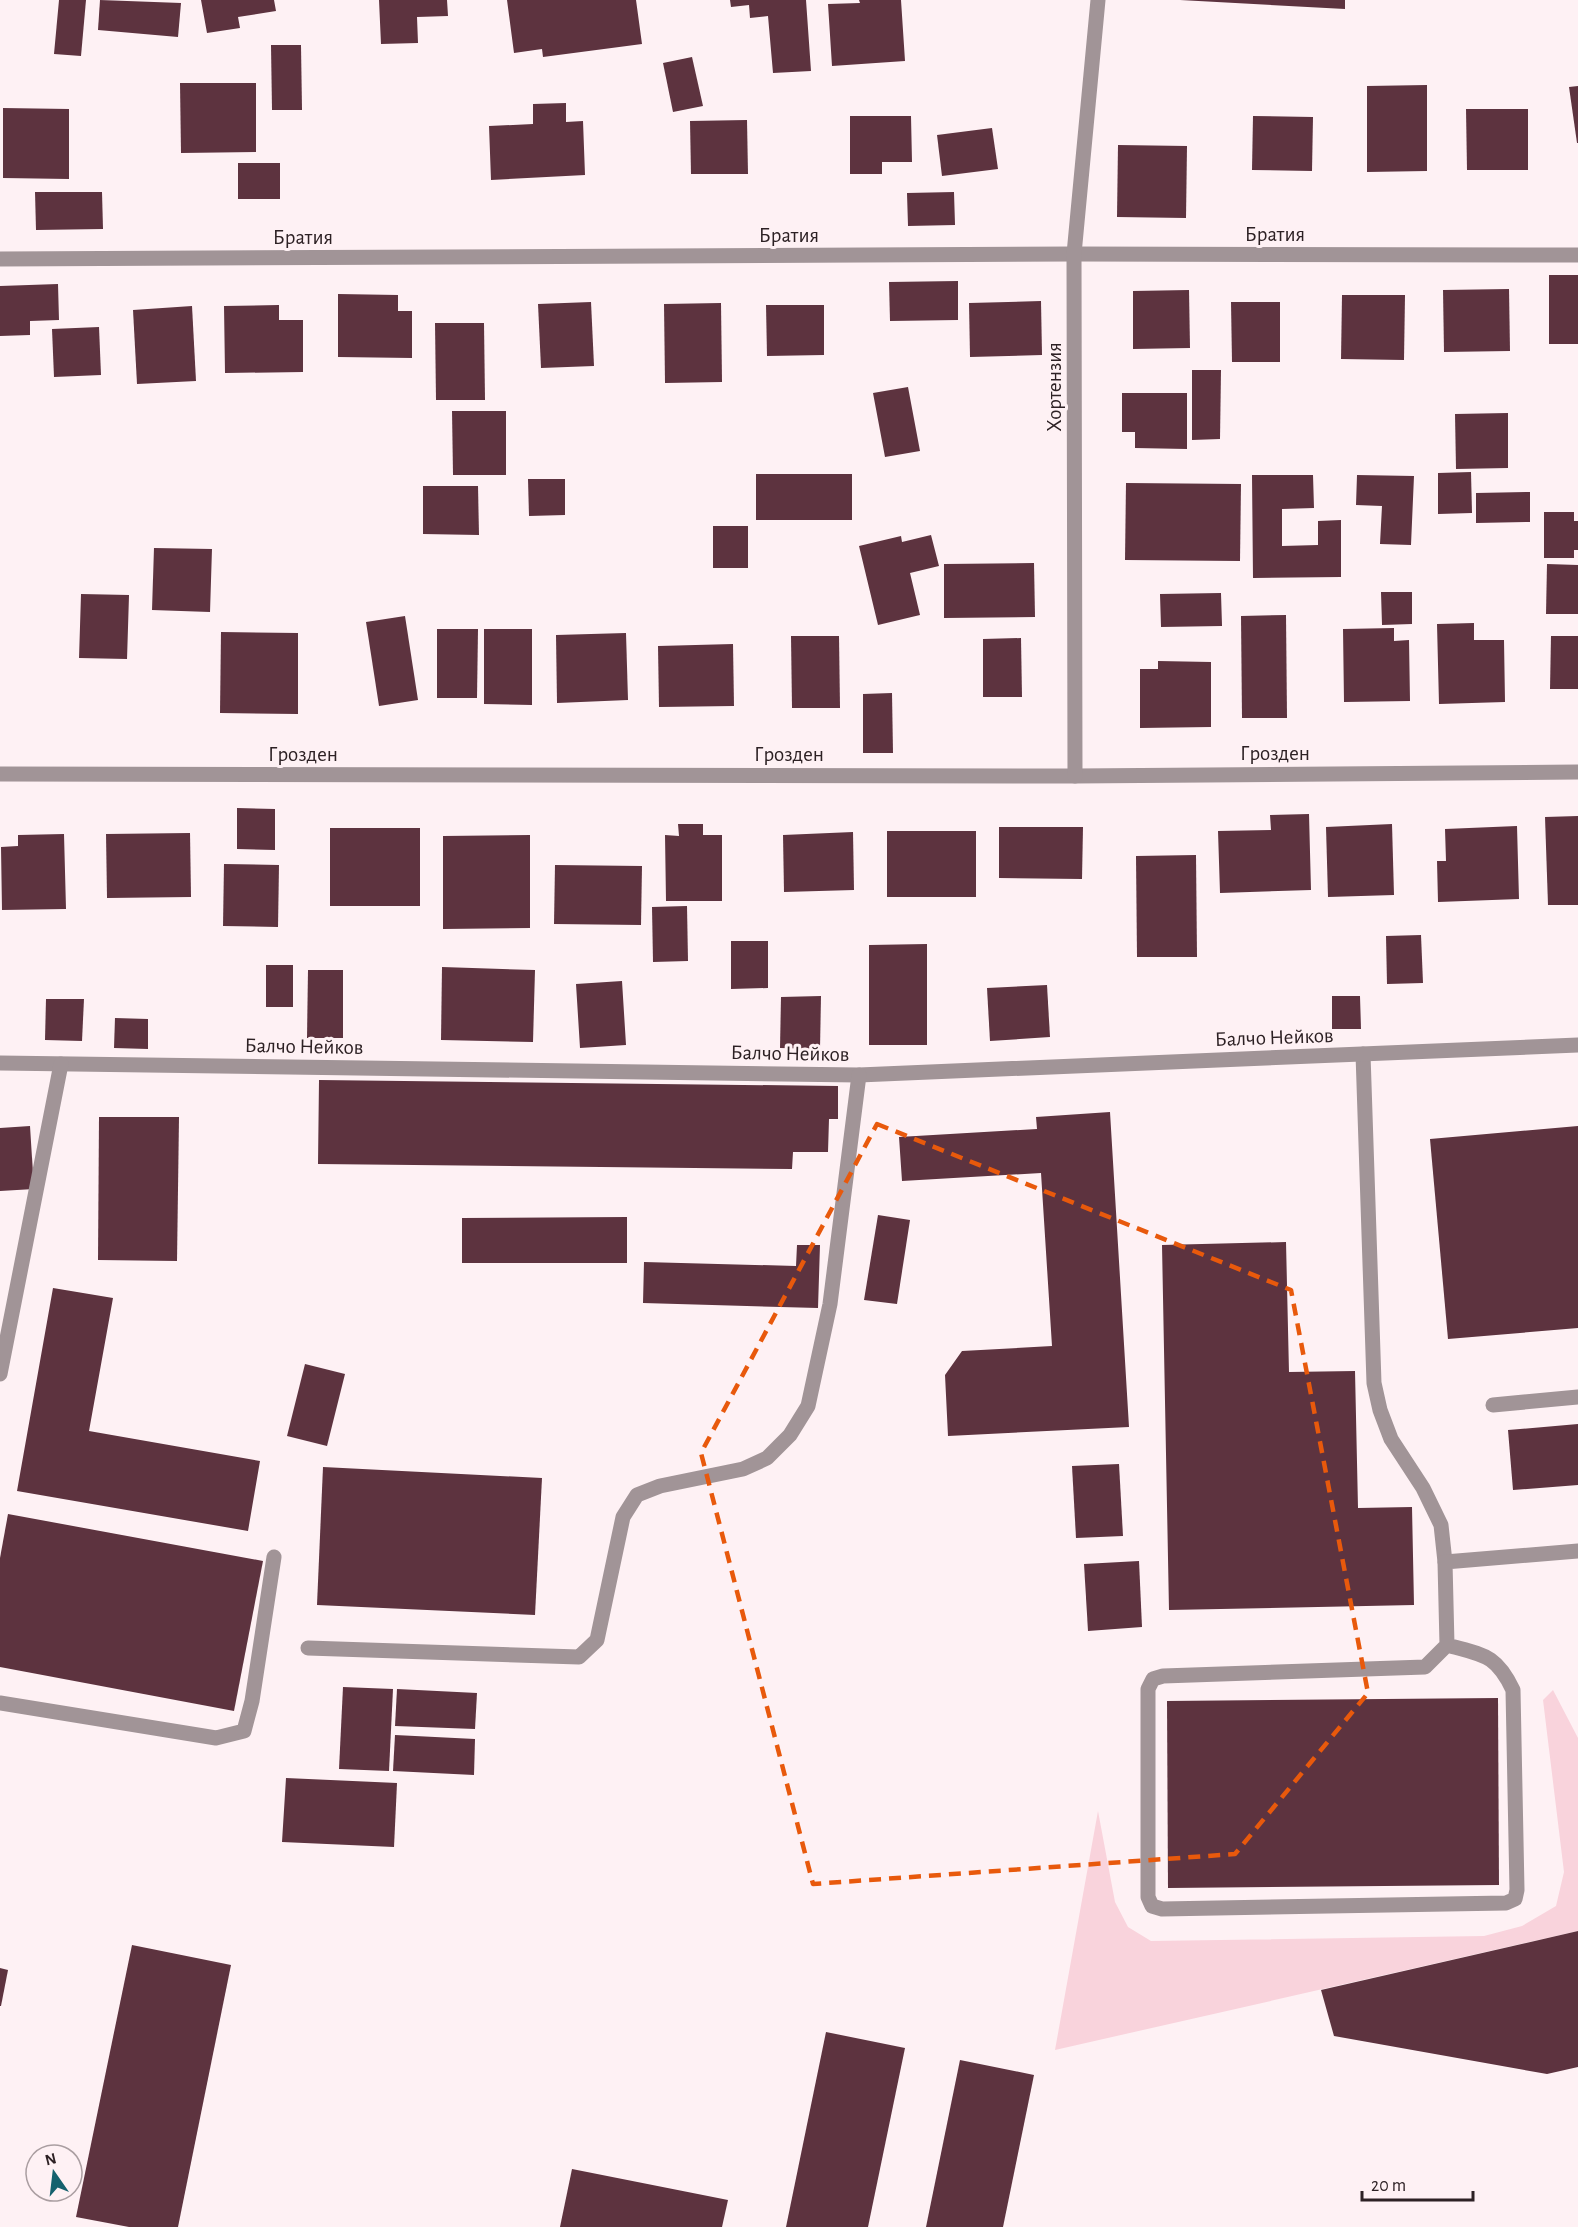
<svg xmlns="http://www.w3.org/2000/svg" width="1578" height="2227" font-family="'Alegreya Sans',sans-serif">
<style>
.green{fill:#f9d3dc}
.building{fill:#5d333f}
.lines{fill:none;stroke-linecap:round;stroke-linejoin:round}
.minor{stroke:#a19497;stroke-width:15}
.marked{fill:none;stroke:#e8590c;stroke-width:4.5;stroke-dasharray:12 8;stroke-linejoin:round}
.labels{text-anchor:middle;stroke-width:6;stroke-linejoin:round;paint-order:stroke}
.street-label{font-size:21px;fill:#2d2124;stroke:#fef1f4}
</style>
<rect width="100%" height="100%" fill="#fef1f4"/>
<polygon class="green" points="1553,1690 1578,1738 1578,1931 1055,2050 1098,1811 1115,1902 1128,1927 1151,1941 1484,1936 1522,1926 1556,1906 1564,1872 1543,1700"/>
<g class="building">
<polygon points="59,0 86,0 81,56 54,54"/>
<polygon points="100,0 181,3 178,37 98,30"/>
<polygon points="201,0 274,0 276,11 238,17 240,28 207,33"/>
<polygon points="379,0 447,0 448,16 417,17 418,43 381,44"/>
<polygon points="507,0 636,0 642,44 543,57 542,49 514,53"/>
<polygon points="730,0 806,0 811,71 773,73 768,16 750,18 749,5 731,7"/>
<polygon points="859,0 901,0 905,61 832,66 828,4 860,3"/>
<polygon points="1180,0 1345,0 1345,9"/>
<polygon points="271,45 301,45 302,110 272,110"/>
<polygon points="692,57 703,106 673,112 663,63"/>
<polygon points="180,83 256,83 256,152 181,153"/>
<polygon points="1427,85 1427,171 1367,172 1367,86"/>
<polygon points="1578,86 1578,143 1577,143 1569,87"/>
<polygon points="566,103 566,122 583,121 585,175 491,180 489,126 533,124 533,104"/>
<polygon points="3,108 69,109 69,179 3,178"/>
<polygon points="1466,109 1528,109 1528,170 1467,170"/>
<polygon points="850,116 911,116 912,162 882,162 882,174 850,174"/>
<polygon points="1253,116 1313,117 1312,171 1252,170"/>
<polygon points="747,120 748,174 691,174 690,121"/>
<polygon points="992,128 998,169 942,176 937,135"/>
<polygon points="1118,145 1187,146 1186,218 1117,217"/>
<rect x="238" y="163" width="42" height="36"/>
<polygon points="35,192 102,192 103,229 36,230"/>
<polygon points="954,192 955,225 908,226 907,193"/>
<rect x="1549" y="275" width="29" height="69"/>
<polygon points="958,281 958,320 890,321 889,282"/>
<polygon points="58,284 59,320 30,321 30,335 0,336 0,286"/>
<polygon points="1509,289 1510,351 1444,352 1443,290"/>
<polygon points="1189,290 1190,348 1133,349 1133,291"/>
<polygon points="338,294 398,295 398,311 412,311 412,358 338,357"/>
<polygon points="1342,295 1405,295 1404,360 1341,359"/>
<polygon points="1041,301 1042,355 970,357 969,303"/>
<polygon points="591,302 594,366 541,368 538,304"/>
<polygon points="1231,302 1280,302 1280,362 1232,362"/>
<polygon points="721,303 722,382 665,383 664,304"/>
<polygon points="279,305 279,320 303,320 303,372 225,373 224,306"/>
<polygon points="766,305 824,305 824,355 767,356"/>
<polygon points="192,306 196,381 137,384 133,310"/>
<polygon points="435,323 484,323 485,400 436,400"/>
<polygon points="99,327 101,375 54,377 52,329"/>
<polygon points="1192,370 1221,370 1220,439 1192,440"/>
<polygon points="908,387 920,451 885,457 873,393"/>
<polygon points="1122,393 1187,393 1187,449 1135,448 1135,432 1122,432"/>
<polygon points="452,411 506,411 506,475 453,475"/>
<polygon points="1508,413 1508,468 1456,469 1455,414"/>
<polygon points="1471,472 1472,513 1438,514 1438,473"/>
<rect x="756" y="474" width="96" height="46"/>
<polygon points="1252,475 1313,475 1314,508 1282,509 1282,546 1318,545 1318,521 1341,520 1341,577 1253,578"/>
<polygon points="1357,475 1414,476 1411,545 1380,544 1382,506 1356,505"/>
<polygon points="528,479 565,479 565,515 529,516"/>
<polygon points="1126,483 1241,484 1240,561 1125,560"/>
<polygon points="423,486 478,486 479,535 423,534"/>
<polygon points="1530,492 1530,522 1476,523 1476,493"/>
<polygon points="1544,512 1574,512 1574,521 1578,521 1578,550 1574,550 1574,558 1544,558"/>
<rect x="713" y="526" width="35" height="42"/>
<polygon points="931,535 939,566 910,573 920,615 878,625 859,546 901,536 902,542"/>
<polygon points="154,548 212,549 210,612 152,610"/>
<polygon points="1034,563 1035,617 944,618 944,564"/>
<polygon points="1547,564 1578,565 1578,614 1546,614"/>
<polygon points="1381,592 1412,592 1412,624 1382,625"/>
<polygon points="1221,593 1222,626 1161,627 1160,594"/>
<polygon points="81,594 129,595 127,659 79,658"/>
<polygon points="1286,615 1287,718 1242,718 1241,616"/>
<polygon points="405,616 418,700 379,706 366,622"/>
<polygon points="1474,623 1474,640 1504,640 1505,702 1439,704 1437,624"/>
<polygon points="1394,628 1394,641 1409,640 1410,701 1344,702 1343,629"/>
<polygon points="437,629 478,629 477,698 437,698"/>
<polygon points="484,629 532,629 532,705 484,704"/>
<polygon points="221,632 298,633 298,714 220,713"/>
<polygon points="626,633 628,700 557,703 556,635"/>
<polygon points="791,636 839,636 840,708 792,708"/>
<polygon points="1551,636 1578,636 1578,689 1550,689"/>
<polygon points="1021,638 1022,697 983,697 983,639"/>
<polygon points="733,644 734,706 659,707 658,646"/>
<polygon points="1158,661 1211,662 1211,727 1140,728 1140,669 1158,669"/>
<polygon points="892,693 893,753 863,753 863,694"/>
<polygon points="237,808 275,809 275,850 237,849"/>
<polygon points="1309,814 1311,890 1220,893 1218,831 1271,830 1270,815"/>
<polygon points="1578,816 1578,905 1548,905 1545,817"/>
<polygon points="678,824 703,824 703,835 722,835 722,901 666,901 665,835 679,836"/>
<polygon points="1392,824 1394,895 1328,897 1326,827"/>
<polygon points="1517,826 1519,899 1438,902 1437,861 1446,861 1445,829"/>
<polygon points="999,827 1083,827 1082,879 999,878"/>
<rect x="330" y="828" width="90" height="78"/>
<rect x="887" y="831" width="89" height="66"/>
<polygon points="853,832 854,890 784,892 783,835"/>
<polygon points="190,833 191,897 107,898 106,834"/>
<polygon points="64,834 66,909 2,910 1,847 18,846 18,835"/>
<polygon points="530,835 530,928 443,929 443,836"/>
<polygon points="1196,855 1197,957 1137,957 1136,856"/>
<polygon points="224,864 279,865 278,927 223,926"/>
<polygon points="555,865 642,866 641,925 554,924"/>
<polygon points="687,906 688,961 653,962 652,907"/>
<polygon points="1421,935 1423,983 1387,984 1386,936"/>
<polygon points="731,941 768,941 768,988 731,989"/>
<polygon points="927,944 927,1045 869,1045 869,945"/>
<rect x="266" y="965" width="27" height="42"/>
<polygon points="442,967 535,970 533,1042 441,1040"/>
<polygon points="308,970 343,970 343,1038 307,1038"/>
<polygon points="622,981 626,1045 580,1048 576,984"/>
<polygon points="1047,985 1050,1037 990,1041 987,988"/>
<polygon points="821,996 820,1049 780,1048 781,997"/>
<polygon points="1332,996 1360,996 1361,1029 1332,1029"/>
<polygon points="46,999 84,999 82,1041 45,1040"/>
<polygon points="115,1018 148,1019 148,1049 114,1048"/>
<polygon points="319,1080 838,1086 838,1119 829,1119 828,1152 793,1152 792,1169 318,1164"/>
<polygon points="1110,1112 1129,1427 948,1436 945,1375 962,1351 1052,1346 1041,1173 902,1181 899,1137 1037,1129 1036,1117"/>
<polygon points="99,1117 179,1117 177,1261 98,1260"/>
<polygon points="30,1126 34,1189 0,1191 0,1128"/>
<polygon points="1578,1126 1578,1328 1448,1339 1430,1139"/>
<polygon points="878,1215 910,1220 897,1304 864,1300"/>
<polygon points="627,1217 627,1263 462,1263 462,1218"/>
<polygon points="1286,1242 1289,1372 1355,1371 1358,1508 1412,1507 1414,1605 1169,1610 1162,1245"/>
<polygon points="797,1245 820,1245 818,1308 643,1303 644,1262 796,1266"/>
<polygon points="53,1288 113,1298 89,1431 260,1461 248,1531 17,1491"/>
<polygon points="305,1364 345,1374 327,1446 287,1436"/>
<polygon points="1578,1424 1578,1485 1513,1490 1508,1430"/>
<polygon points="1119,1464 1123,1536 1076,1538 1072,1466"/>
<polygon points="323,1467 542,1478 535,1615 317,1605"/>
<polygon points="8,1514 263,1561 234,1711 0,1667 0,1558"/>
<polygon points="1139,1561 1142,1627 1088,1631 1084,1564"/>
<polygon points="343,1687 393,1689 389,1771 339,1769"/>
<polygon points="397,1689 477,1693 475,1729 395,1726"/>
<polygon points="1498,1698 1499,1885 1168,1888 1167,1701"/>
<polygon points="395,1735 475,1739 474,1775 393,1771"/>
<polygon points="286,1778 397,1783 394,1847 282,1842"/>
<polygon points="1578,1931 1578,2067 1547,2074 1334,2036 1321,1990"/>
<polygon points="132,1945 231,1965 178,2227 129,2227 76,2217"/>
<polygon points="0,1968 8,1970 1,2006 0,2006"/>
<polygon points="826,2032 905,2048 868,2227 786,2227"/>
<polygon points="960,2060 1034,2075 1003,2227 926,2227"/>
<polygon points="572,2169 728,2200 722,2227 560,2227"/>
</g>
<g class="lines">
<g class="minor">
<polyline points="0,259 1074,254 1578,255"/>
<polyline points="0,774 1075,776 1578,772"/>
<polyline points="1075,776 1074,254 1098,0"/>
<polyline points="1363,1054 1374,1383 1380,1410 1391,1439 1423,1488 1441,1525 1445,1562"/>
<polyline points="0,1063 859,1075 1578,1045"/>
<polyline points="0,1374 61,1064"/>
<polyline points="1493,1405 1578,1397"/>
<path d="M1447 1645C1483 1655 1496 1654 1513 1690L1517 1890 1515 1899 1506 1903 1162 1909 1152 1906 1148 1897V1689L1153 1679 1163 1676 1425 1667 1447 1645 1445 1562 1578 1551"/>
<polyline points="308,1648 579,1657 597,1640 623,1517 637,1495 660,1486 743,1469 767,1458 790,1435 808,1406 830,1304 859,1075"/>
<polyline points="0,1703 216,1738 244,1731 252,1701 274,1557"/>
</g>
</g>
<path class="marked" d="M877 1124 1291 1290 1368 1693 1235 1854 813 1884 701 1453Z"/>
<g class="labels">
<g class="street-label">
<text x="1275" y="241">Братия</text>
<text x="789" y="242">Братия</text>
<text x="303" y="244">Братия</text>
<text transform="translate(1054 387) rotate(-90)" y="7">Хортензия</text>
<text x="1275" y="760">Грозден</text>
<text x="303" y="761">Грозден</text>
<text x="789" y="761">Грозден</text>
<text transform="translate(1274 1037) rotate(-2)" y="7">Балчо Нейков</text>
<text transform="translate(304 1046) rotate(1)" y="7">Балчо Нейков</text>
<text transform="translate(790 1053) rotate(1)" y="7">Балчо Нейков</text>
</g>
</g>
<g transform="translate(54 2173) rotate(346)"><circle r="28" fill="#fef1f4" stroke="#aa9ea1" stroke-width="1.5"/>
<path d="M0-4.5L10 22L0 15L-10 22Z" fill="#15616e"/>
<text y="-9" font-size="16" font-weight="bold" text-anchor="middle" fill="#2d2124">N</text>
</g>
<path d="M1362 2191v9h111v-9" fill="none" stroke="#2d2124" stroke-width="3"/>
<text x="1371" y="2191" font-size="18" fill="#2d2124" stroke="#fef1f4" stroke-width="4.5" paint-order="stroke">20 m</text>
</svg>
